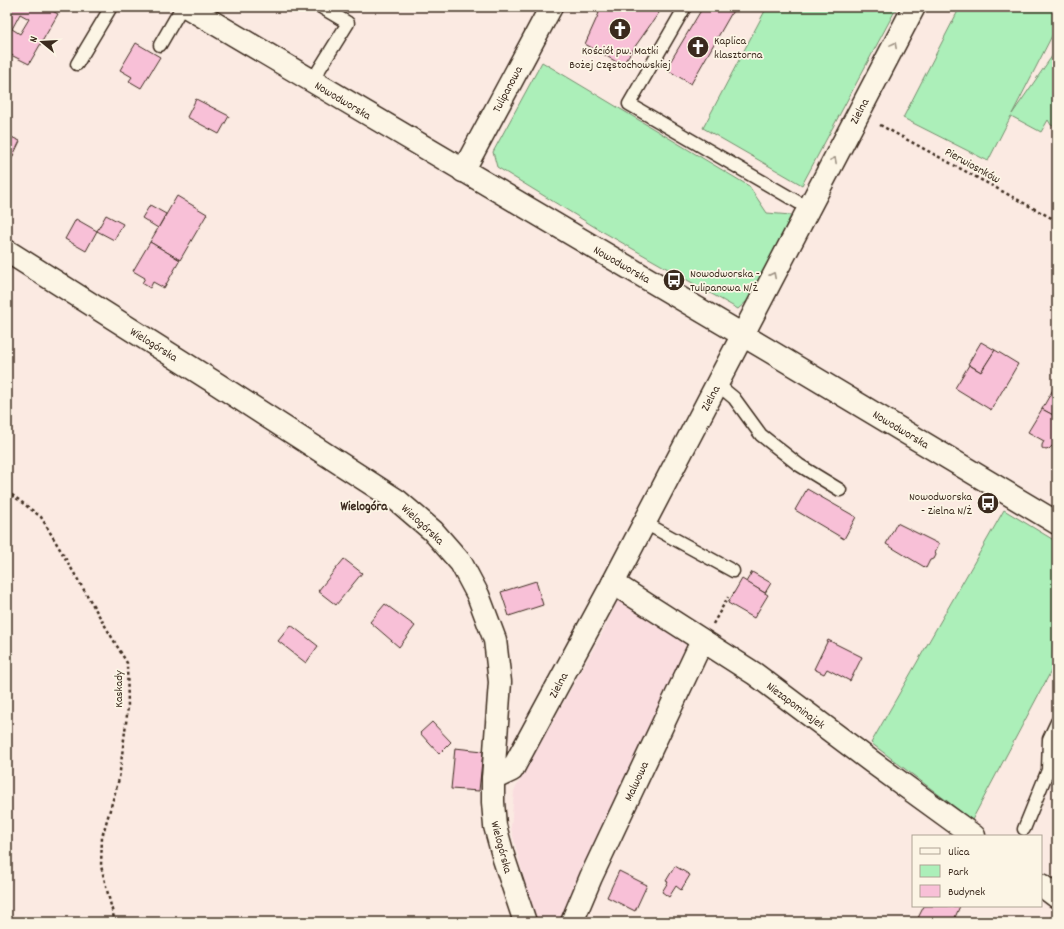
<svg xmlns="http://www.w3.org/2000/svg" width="1064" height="929" font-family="Dekko,sans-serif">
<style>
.built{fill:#fadddf}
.green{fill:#acefb9;stroke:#748c6c}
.building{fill:#f8c0d7;stroke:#3b2a1e;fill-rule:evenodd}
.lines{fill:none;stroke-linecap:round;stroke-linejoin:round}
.lane-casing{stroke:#3b2a1e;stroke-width:15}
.street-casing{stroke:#3b2a1e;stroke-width:25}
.secondary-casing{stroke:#3b2a1e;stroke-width:25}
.path{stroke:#3b2a1e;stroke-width:2.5;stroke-dasharray:3 3;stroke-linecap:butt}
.lane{stroke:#fcf5e5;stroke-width:12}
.street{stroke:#fcf5e5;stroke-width:22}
.secondary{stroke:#fcf5e5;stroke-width:22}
.oneway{stroke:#9c9082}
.labels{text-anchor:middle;stroke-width:3.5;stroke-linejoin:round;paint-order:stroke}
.poi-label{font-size:12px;fill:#3b2a1e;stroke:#fcf5e5;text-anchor:start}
.street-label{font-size:12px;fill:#3b2a1e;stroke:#fcf5e5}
.neighbourhood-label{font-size:13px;font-weight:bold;fill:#3b2a1e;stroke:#fcf5e5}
</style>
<rect width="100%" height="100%" fill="#fbeae2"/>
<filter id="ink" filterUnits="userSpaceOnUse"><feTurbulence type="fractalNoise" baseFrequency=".025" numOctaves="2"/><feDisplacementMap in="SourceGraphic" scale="8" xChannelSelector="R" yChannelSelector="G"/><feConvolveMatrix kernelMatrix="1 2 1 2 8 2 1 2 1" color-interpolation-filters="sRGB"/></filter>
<g filter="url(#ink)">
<polygon class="built" points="619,597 691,644 564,922 535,922 511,828 514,791 603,632"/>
<g class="green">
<polygon points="767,7 897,7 802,185 703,128"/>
<polygon points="960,7 1057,8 1057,26 1012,114 1057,49 1057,128 1051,125 1048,120 1041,132 1011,116 988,161 903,118"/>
<polygon points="542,62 749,186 767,213 791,215 756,293 738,309 598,229 497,167 493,152"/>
<polygon points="1004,510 1057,542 1057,660 972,820 871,743"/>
</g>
<g class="building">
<path d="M7 7H45L58 14 29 64 7 53ZM20 14 29 19 20 34 12 29Z"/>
<polygon points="588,7 663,7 622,65 585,44 599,13"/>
<polygon points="703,7 735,7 691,84 666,69"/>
<polygon points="136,43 160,57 141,88 129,81 132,77 120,70"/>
<polygon points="196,99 229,116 219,134 187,117"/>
<polygon points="7,135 20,141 11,160 7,158"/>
<polygon points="177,196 207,214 180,260 150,242"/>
<polygon points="150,205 166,214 158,228 142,218"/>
<polygon points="106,215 123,224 114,240 97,231"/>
<polygon points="76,219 97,231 86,251 65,239"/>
<polygon points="150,242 180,260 164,288 153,282 150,288 142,283 145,278 133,271"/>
<polygon points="1057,335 1057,344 1053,341"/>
<polygon points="981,342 995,350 981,372 968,364"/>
<polygon points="995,350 1018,364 991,410 955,388 969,365 981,372"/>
<polygon points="1055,386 1057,387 1057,413 1055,416 1042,409"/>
<polygon points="1042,409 1055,416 1057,413 1057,449 1052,446 1049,449 1046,450 1042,448 1042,445 1044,441 1028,432"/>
<polygon points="807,489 856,517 844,539 795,510"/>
<polygon points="897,523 939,544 935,552 936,555 934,559 930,560 926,568 886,544"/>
<polygon points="344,559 362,573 336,605 318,591"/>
<polygon points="752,572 771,583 765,593 746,582"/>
<polygon points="742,579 768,595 754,618 728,603"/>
<polygon points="536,581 543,605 509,616 501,592"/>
<polygon points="385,604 415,626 399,647 370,622"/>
<polygon points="291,625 318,646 306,663 278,641"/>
<polygon points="828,640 862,657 850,681 827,669 824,674 814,669"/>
<polygon points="432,722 451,742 439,754 420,733"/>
<polygon points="455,748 483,751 479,791 451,789"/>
<polygon points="675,866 690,875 681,890 676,886 669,897 662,892 668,882 666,881"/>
<polygon points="619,871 647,885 635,911 607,897"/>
<polygon points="924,906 960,906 953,922 916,922"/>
</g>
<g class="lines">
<g class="lane-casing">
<g id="lane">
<polyline points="685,7 629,104 808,208"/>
<polyline points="160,45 182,7"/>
<polyline points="77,64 111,7"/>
<polyline points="312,81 348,23 321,7"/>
<polyline points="717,384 734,398 761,435 799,465 840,490"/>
<polyline points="645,523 733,571"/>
<polyline points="1024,829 1048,770 1049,739 1057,722"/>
</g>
</g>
<g class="street-casing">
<g id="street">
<polyline points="463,171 551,7"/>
<polyline points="7,251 214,382 398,501 433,531 461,563 478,595 495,640 500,682 493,779 493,802 495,826 504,859 525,922"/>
<polyline points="613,583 755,674 872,762 974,836"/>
<polyline points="493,779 512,770 613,583 914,7"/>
<polyline points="1041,885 1057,897"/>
<polyline points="572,922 591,877 702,641"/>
</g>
</g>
<g class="secondary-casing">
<polyline id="secondary" points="187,7 768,350 1057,523"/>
</g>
<g class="path">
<polyline points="880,125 1057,221"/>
<polyline points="7,491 41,517 127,663 128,707 119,779 102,837 101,866 115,922"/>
<polyline points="713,624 728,597"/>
</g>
<use href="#lane" class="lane"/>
<use href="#street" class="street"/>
<use href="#secondary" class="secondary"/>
</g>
<defs><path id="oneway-chevron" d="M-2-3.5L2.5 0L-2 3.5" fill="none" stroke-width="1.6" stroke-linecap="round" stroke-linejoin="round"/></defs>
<g class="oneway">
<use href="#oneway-chevron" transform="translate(894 45) rotate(-62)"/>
<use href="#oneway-chevron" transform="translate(834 160) rotate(-62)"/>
<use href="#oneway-chevron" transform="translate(773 275) rotate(-63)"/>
</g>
</g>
<defs>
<g id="church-disc" transform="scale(1.15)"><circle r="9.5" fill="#3b2a1e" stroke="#fcf5e5"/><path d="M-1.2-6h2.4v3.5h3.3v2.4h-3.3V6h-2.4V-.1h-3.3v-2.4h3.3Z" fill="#fff"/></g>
<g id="bus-disc" transform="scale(1.15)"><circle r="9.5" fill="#3b2a1e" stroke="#fcf5e5"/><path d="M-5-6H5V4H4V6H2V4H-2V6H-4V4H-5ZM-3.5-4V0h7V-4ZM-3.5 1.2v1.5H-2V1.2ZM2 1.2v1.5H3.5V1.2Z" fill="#fff"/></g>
</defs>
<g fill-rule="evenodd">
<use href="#church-disc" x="620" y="29"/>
<use href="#church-disc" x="698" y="47"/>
<use href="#bus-disc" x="674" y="280"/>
<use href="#bus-disc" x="988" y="503"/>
</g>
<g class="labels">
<g class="poi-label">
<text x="714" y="44">Kaplica<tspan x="714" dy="14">klasztorna</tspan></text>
<text x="620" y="54" text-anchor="middle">Kościół pw. Matki<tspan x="620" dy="14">Bożej Częstochowskiej</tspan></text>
<text x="690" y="277">Nowodworska -<tspan x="690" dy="14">Tulipanowa N/Ż</tspan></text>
<text x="972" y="500" text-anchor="end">Nowodworska<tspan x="972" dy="14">- Zielna N/Ż</tspan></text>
</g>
<g class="street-label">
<text transform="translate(507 89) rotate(-62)" y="4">Tulipanowa</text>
<text transform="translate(343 100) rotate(31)" y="4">Nowodworska</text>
<text transform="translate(859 111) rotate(-62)" y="4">Zielna</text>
<text transform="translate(973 165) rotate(29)" y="4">Pierwiosnków</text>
<text transform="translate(622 264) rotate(30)" y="4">Nowodworska</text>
<text transform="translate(154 344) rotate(32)" y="4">Wielogórska</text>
<text transform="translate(710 398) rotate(-62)" y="4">Zielna</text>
<text transform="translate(901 429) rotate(31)" y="4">Nowodworska</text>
<text transform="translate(423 524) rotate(43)" y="4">Wielogórska</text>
<text transform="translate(558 685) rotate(-62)" y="4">Zielna</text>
<text transform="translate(118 689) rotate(-90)" y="4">Kaskady</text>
<text transform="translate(796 705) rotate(37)" y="4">Niezapominajek</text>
<text transform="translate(636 781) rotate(-65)" y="4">Malwowa</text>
<text transform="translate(502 847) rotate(75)" y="4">Wielogórska</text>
</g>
<g class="neighbourhood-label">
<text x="364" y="510">Wielogóra</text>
</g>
</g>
<rect width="1064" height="929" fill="none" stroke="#fcf5e5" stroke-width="24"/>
<rect x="12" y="12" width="1040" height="905" fill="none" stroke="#3b2a1e" stroke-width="1.5" filter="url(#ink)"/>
<rect x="912" y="835" width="130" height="72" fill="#fcf5e5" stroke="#afa495"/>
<rect x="920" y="848" width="20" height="6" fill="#fcf5e5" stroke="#afa495"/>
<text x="948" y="855" font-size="12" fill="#3b2a1e">Ulica</text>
<rect x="920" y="865" width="20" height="12" fill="#acefb9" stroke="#afa495"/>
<text x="948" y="875" font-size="12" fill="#3b2a1e">Park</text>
<rect x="920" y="885" width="20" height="12" fill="#f8c0d7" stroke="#afa495"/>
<text x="948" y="895" font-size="12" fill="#3b2a1e">Budynek</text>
<g transform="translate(42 42) rotate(288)" stroke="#fcf5e5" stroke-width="3" paint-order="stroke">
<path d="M0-3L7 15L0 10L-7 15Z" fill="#3b2a1e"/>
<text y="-6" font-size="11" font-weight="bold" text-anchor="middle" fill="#3b2a1e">N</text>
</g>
</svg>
